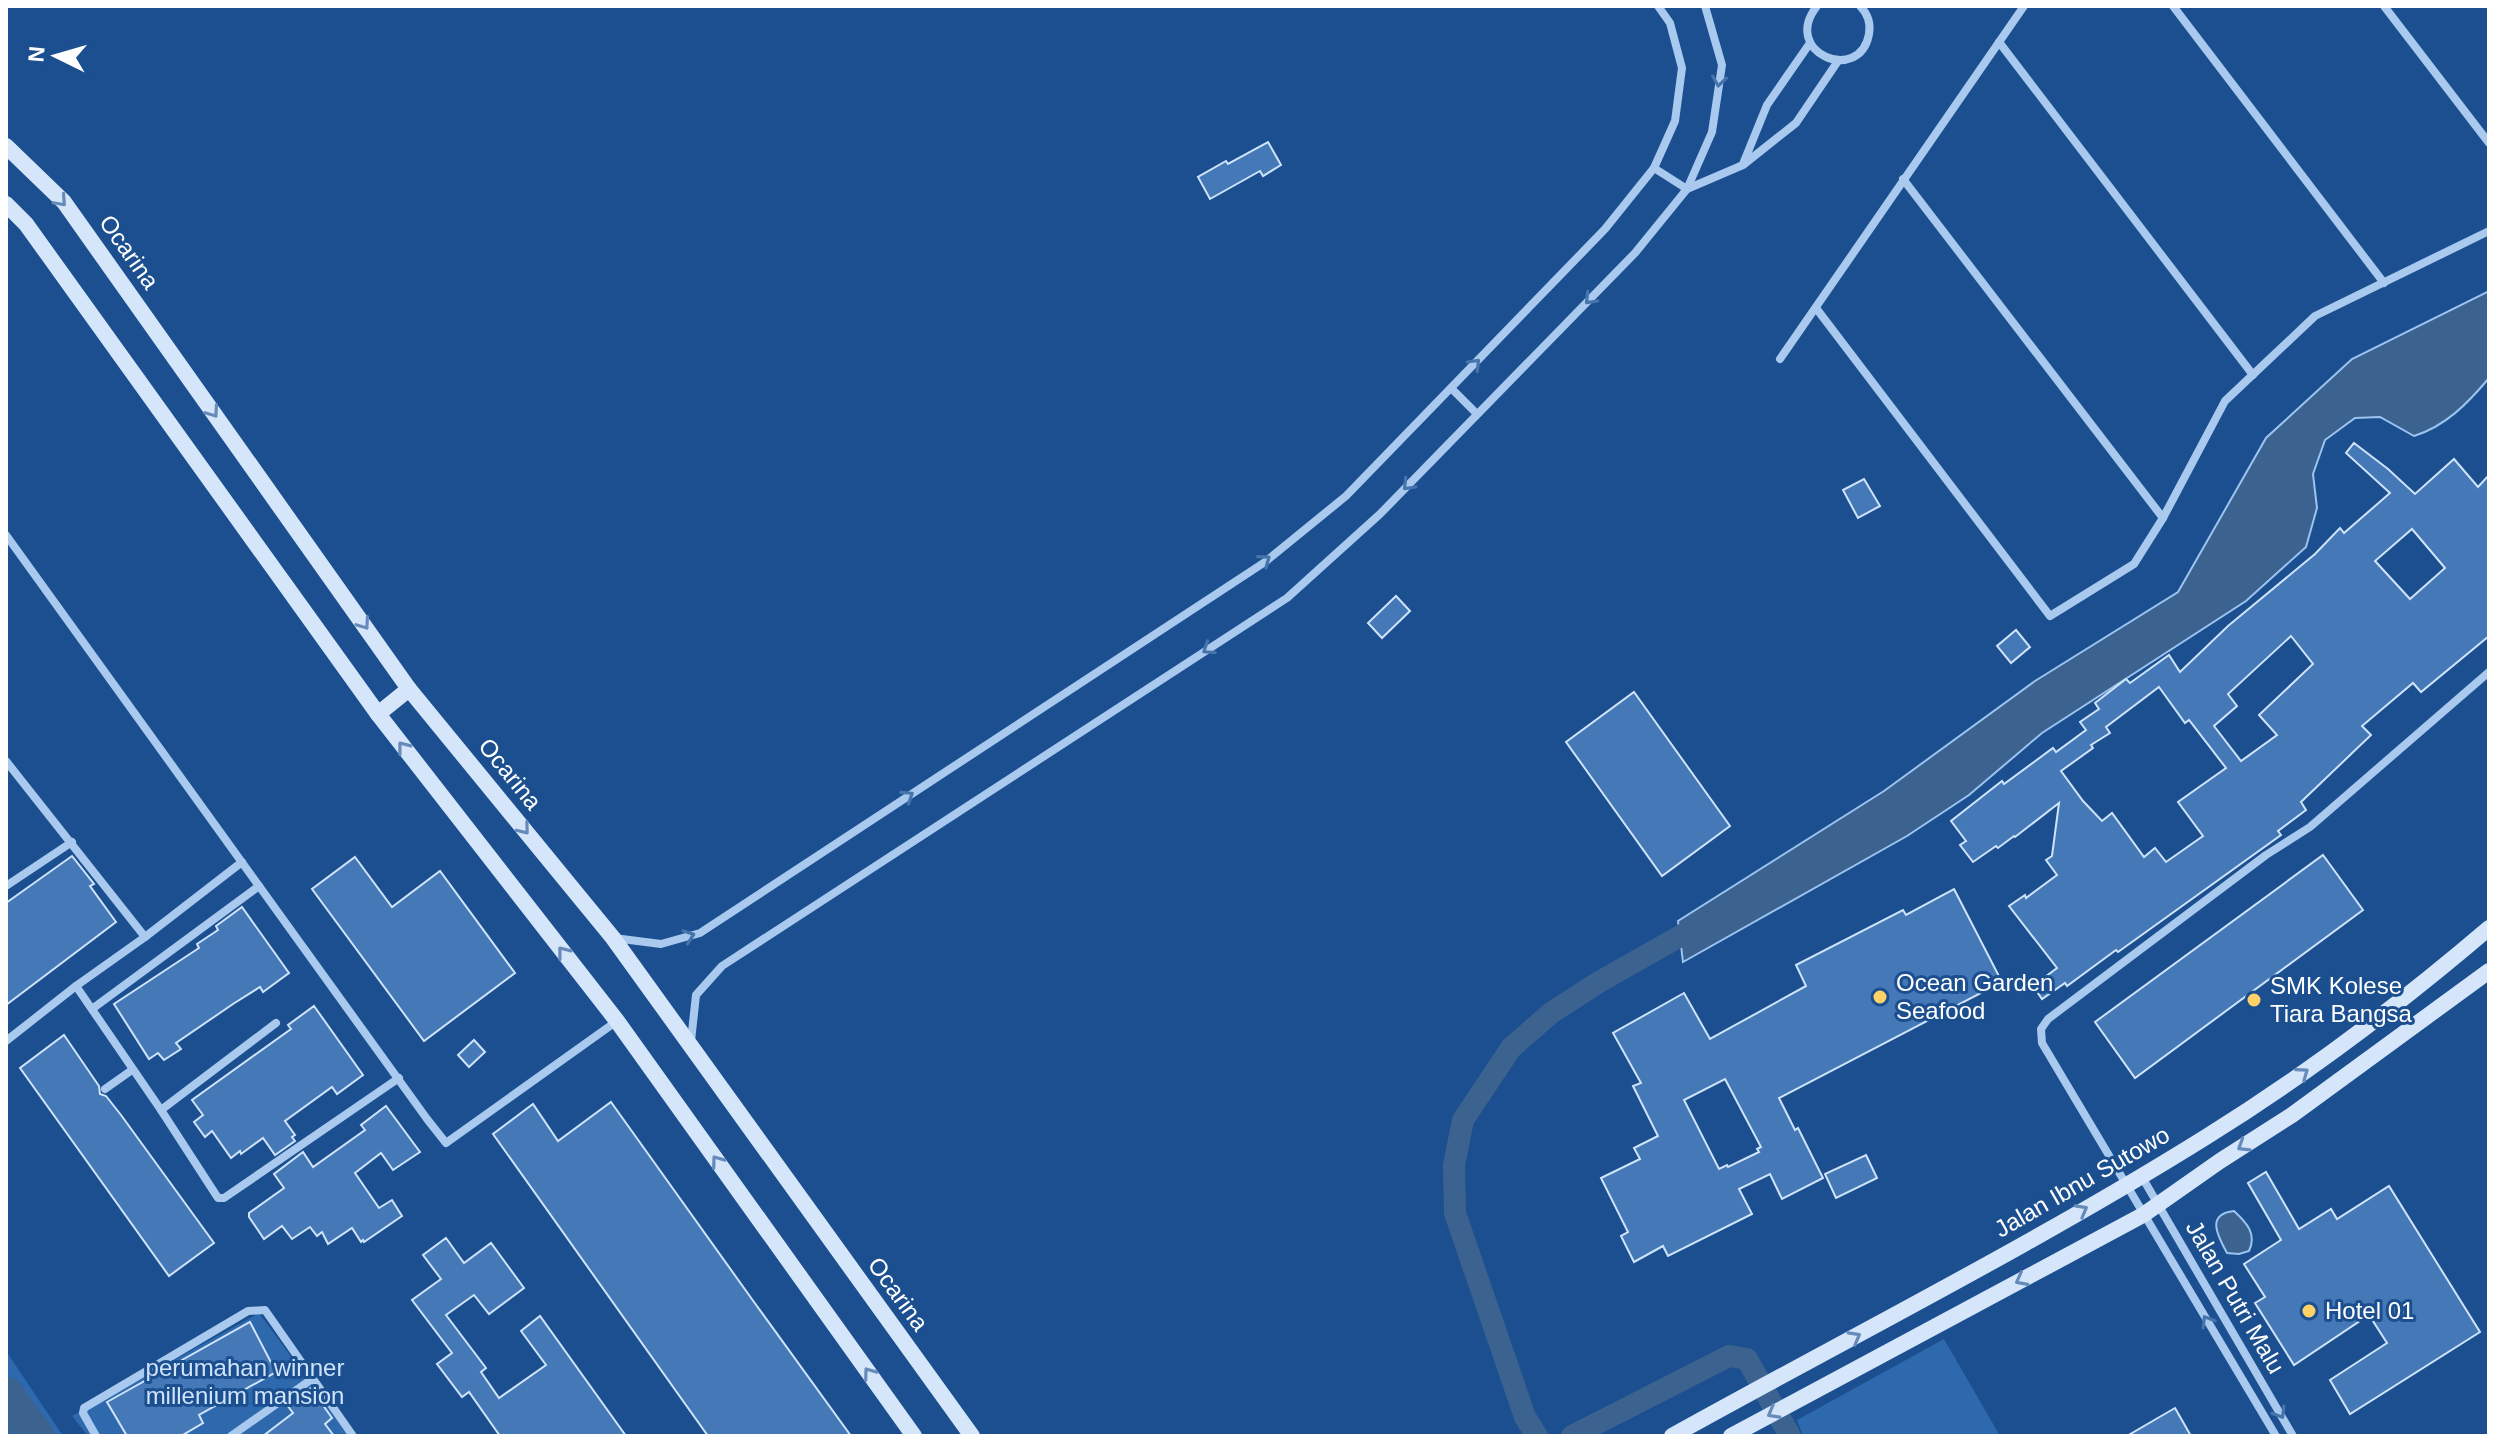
<svg xmlns="http://www.w3.org/2000/svg" width="2495" height="1442" font-family="Helvetica,sans-serif">
<style>
.green{fill:#2e69ad}
.water{fill:#3c6290;stroke:#9cc4f0;stroke-width:2}
.lines{fill:none;stroke-linecap:round;stroke-linejoin:round}
.canal{stroke:#3c6290;stroke-width:22}
.river{stroke:#3c6290;stroke-width:36}
.building{fill:#4478b7;stroke:#cfe3fa;stroke-width:2;fill-rule:evenodd}
.street{stroke:#a9c9ee;stroke-width:8}
.secondary{stroke:#d6e6fa;stroke-width:16}
.oneway{stroke:#4674ac}
.oneway2{stroke:#668bba}
.poi-dot{fill:#ffd166;stroke:#1b4f8f;stroke-width:3}
.labels{text-anchor:middle;stroke-width:6;stroke-linejoin:round;paint-order:stroke}
.street-label{font-size:24px;fill:#fff;stroke:#1b4f8f}
.poi-label{font-size:24px;fill:#fff;stroke:#1b4f8f;text-anchor:start}
.park-label{font-size:24px;fill:#cfe3fa;stroke:#1b4f8f}
</style>
<rect width="100%" height="100%" fill="#1b4f8f"/>
<g class="green">
<polygon points="259,1313 350,1436 88,1436 72,1416"/>
<polygon points="1944,1339 2000,1436 1803,1436 1797,1420"/>
<polygon points="6,1351 63,1436 6,1436"/>
</g>
<g class="water">
<path d="M2489 291V378C2468 403 2446 426 2414 436L2380 417 2355 418 2325 440 2313 474 2317 508 2306 547 2246 601 2042 733 1969 795 1907 836 1683 962 1678 921 1884 791 2035 681 2178 592 2266 438 2352 359Z"/>
<path d="M2234 1211C2247 1223 2257 1234 2249 1251L2239 1254 2227 1253C2217 1235 2206 1214 2234 1211Z"/>
</g>
<g class="lines">
<g class="canal">
<polyline points="1537,1436 1525,1417 1455,1213 1454,1165 1463,1120 1511,1048 1551,1013 1599,982 1705,922"/>
<polyline points="1572,1436 1729,1356 1747,1359 1790,1436"/>
</g>
<polyline class="river" points="6,1395 36,1436"/>
</g>
<g class="building">
<polygon points="1268,142 1281,165 1263,176 1260,171 1210,199 1198,177 1226,161 1228,164"/>
<path d="M2354 443 2388 469 2415 494 2454 459 2478 487 2489 475V636L2421 692 2413 683 2362 726 2371 735 2301 802 2306 810 2278 831 2281 835 2118 952 2116 950 2067 986 2065 983 2042 999 2033 986 2057 968 2009 906 2025 895 2026 898 2057 875 2046 860 2052 856 2059 803 2015 837 2014 836 1998 848 1996 846 1973 862 1960 845 1966 841 1951 821 2002 781 2004 784 2053 748 2056 752 2086 730 2080 722 2099 709 2095 703 2126 679 2130 683 2169 655 2180 672 2228 626 2315 554 2340 528 2344 533 2390 493 2346 453ZM2412 529 2445 568 2410 599 2375 561ZM2291 636 2313 664 2259 715 2277 735 2241 761 2214 726 2237 706 2228 694ZM2159 687 2185 723 2189 720 2226 768 2178 802 2203 836 2166 862 2155 848 2144 857 2112 813 2102 821 2083 801 2061 771 2093 748 2091 745 2110 733 2106 727Z"/>
<polygon points="1864,479 1880,506 1858,518 1843,490"/>
<polygon points="1396,596 1410,611 1382,638 1368,623"/>
<polygon points="2016,630 2030,647 2011,663 1997,646"/>
<polygon points="1634,692 1730,826 1662,876 1566,742"/>
<polygon points="2323,855 2363,910 2135,1078 2095,1022"/>
<polygon points="72,856 94,884 90,886 116,922 6,1005 6,903"/>
<polygon points="355,857 392,907 440,871 515,973 424,1041 312,889"/>
<path d="M1954 889 2002 982 1779 1098 1795 1130 1798 1128 1823 1178 1782 1199 1770 1174 1739 1189 1752 1214 1668 1256 1663 1246 1634 1262 1621 1236 1628 1232 1601 1178 1640 1159 1634 1148 1658 1136 1633 1086 1641 1083 1613 1033 1684 993 1710 1039 1806 986 1796 965 1903 910 1906 915ZM1725 1079 1761 1147 1757 1149 1759 1152 1728 1167 1727 1165 1719 1169 1684 1100Z"/>
<polygon points="242,907 289,973 263,992 260,987 233,1004 176,1043 181,1049 164,1060 158,1053 149,1059 114,1004 199,948 197,944 218,930 216,926"/>
<polygon points="314,1006 363,1075 337,1094 332,1087 285,1121 295,1135 292,1137 295,1141 275,1155 263,1138 241,1154 240,1151 231,1158 212,1131 205,1137 194,1122 203,1115 192,1100 291,1029 288,1025"/>
<polygon points="64,1035 99,1086 100,1094 106,1096 121,1115 214,1243 169,1276 20,1068"/>
<polygon points="474,1040 485,1052 469,1067 458,1055"/>
<polygon points="611,1102 754,1302 851,1436 708,1436 493,1134 533,1104 558,1141"/>
<polygon points="386,1106 420,1152 393,1170 381,1153 355,1173 379,1208 392,1200 402,1216 364,1242 363,1240 361,1242 352,1228 328,1244 322,1232 317,1236 310,1227 292,1239 282,1226 264,1239 249,1217 249,1213 284,1188 274,1174 303,1152 313,1167 365,1130 361,1125"/>
<polygon points="1866,1155 1877,1178 1836,1198 1825,1174"/>
<polygon points="2266,1172 2299,1229 2331,1209 2337,1219 2389,1186 2480,1332 2350,1414 2330,1380 2387,1343 2369,1315 2294,1365 2255,1303 2265,1297 2244,1264 2281,1240 2248,1183"/>
<polygon points="446,1238 464,1263 491,1243 524,1288 489,1314 474,1295 446,1315 486,1368 481,1372 499,1398 546,1365 521,1331 540,1316 626,1436 500,1436 469,1392 462,1397 437,1364 452,1353 412,1300 441,1279 423,1255"/>
<polygon points="250,1322 276,1372 199,1415 203,1423 181,1436 127,1436 107,1402"/>
<polygon points="311,1388 332,1418 325,1424 334,1436 263,1436 293,1413 287,1405"/>
<polygon points="2175,1408 2191,1436 2127,1436"/>
</g>
<g class="lines">
<g class="street">
<path d="M1817 6C1780 53 1860 85 1869 34 1871 23 1868 14 1860 6"/>
<polyline points="2173,6 2384,283"/>
<polyline points="2384,6 2489,143"/>
<polyline points="1999,42 2253,375"/>
<polyline points="1743,164 1767,105 1810,43"/>
<polyline points="1654,168 1687,189 1743,165 1796,123 1838,61"/>
<polyline points="1903,179 2163,518"/>
<polyline points="1816,308 2050,616 2134,564 2163,518 2225,401 2315,316 2489,231"/>
<polyline points="1780,359 2024,6"/>
<polyline points="1451,388 1477,414"/>
<polyline points="6,535 427,1119 446,1143 617,1021"/>
<polyline points="6,761 145,937"/>
<polyline points="6,886 72,842"/>
<polyline points="614,938 661,944 700,933 1265,562 1346,496 1605,229 1654,168 1675,121 1682,68 1670,23 1658,6"/>
<polyline points="76,986 161,1110 218,1198 224,1198 399,1078"/>
<polyline points="92,1009 259,886"/>
<polyline points="6,1041 76,986 145,937 242,862"/>
<polyline points="691,1041 696,995 722,966 1287,598 1380,514 1635,253 1687,189 1712,132 1722,65 1705,6"/>
<polyline points="105,1089 132,1070"/>
<polyline points="161,1110 276,1023"/>
<polyline points="2142,1177 2293,1436"/>
<polyline points="96,1436 83,1413 84,1408 248,1311 265,1310 353,1436"/>
<polyline points="231,1436 312,1379"/>
<polyline points="2276,1436 2042,1043 2041,1029 2048,1019 2266,855 2310,827 2489,672"/>
</g>
<g class="secondary">
<polyline points="6,146 64,202 409,689 613,938 972,1436"/>
<polyline points="6,204 26,224 378,714 617,1021 914,1436"/>
<polyline points="378,714 409,689"/>
<path d="M1672 1436C1850 1337 2033 1245 2206 1137 2306 1075 2400 1004 2489 928"/>
<polyline points="1731,1436 2143,1215 2220,1161 2292,1115 2489,971"/>
</g>
</g>
<defs><path id="oneway-chevron" d="M-2-3.5L2.5 0L-2 3.5" fill="none" stroke-width="1.6" stroke-linecap="round" stroke-linejoin="round" transform="scale(2)"/></defs>
<g class="oneway">
<use href="#oneway-chevron" transform="translate(1719 81) rotate(98)"/>
<use href="#oneway-chevron" transform="translate(1590 299) rotate(134)"/>
<use href="#oneway-chevron" transform="translate(1475 364) rotate(-46)"/>
<use href="#oneway-chevron" transform="translate(1408 485) rotate(134)"/>
<use href="#oneway-chevron" transform="translate(1265 560) rotate(-36)"/>
<use href="#oneway-chevron" transform="translate(1208 649) rotate(147)"/>
<use href="#oneway-chevron" transform="translate(908 796) rotate(-33)"/>
<use href="#oneway-chevron" transform="translate(689 936) rotate(-19)"/>
<use href="#oneway-chevron" transform="translate(2207 1321) rotate(-121)"/>
<use href="#oneway-chevron" transform="translate(2280 1413) rotate(59)"/>
</g>
<g class="oneway2">
<use href="#oneway-chevron" transform="translate(61 201) rotate(48)"/>
<use href="#oneway-chevron" transform="translate(213 412) rotate(55)"/>
<use href="#oneway-chevron" transform="translate(364 624) rotate(55)"/>
<use href="#oneway-chevron" transform="translate(403 747) rotate(-128)"/>
<use href="#oneway-chevron" transform="translate(524 829) rotate(51)"/>
<use href="#oneway-chevron" transform="translate(563 952) rotate(-128)"/>
<use href="#oneway-chevron" transform="translate(2303 1073) rotate(-36)"/>
<use href="#oneway-chevron" transform="translate(2243 1146) rotate(148)"/>
<use href="#oneway-chevron" transform="translate(717 1161) rotate(-126)"/>
<use href="#oneway-chevron" transform="translate(2082 1210) rotate(-29)"/>
<use href="#oneway-chevron" transform="translate(2021 1280) rotate(152)"/>
<use href="#oneway-chevron" transform="translate(1855 1337) rotate(-29)"/>
<use href="#oneway-chevron" transform="translate(869 1373) rotate(-126)"/>
<use href="#oneway-chevron" transform="translate(1773 1413) rotate(151)"/>
</g>
<g class="poi-dot">
<circle cx="1880" cy="997" r="8"/>
<circle cx="2254" cy="1000" r="8"/>
<circle cx="2309" cy="1311" r="8"/>
</g>
<g class="labels">
<g class="street-label">
<text transform="translate(129 252) rotate(55)" y="8">Ocarina</text>
<text transform="translate(510 774) rotate(51)" y="8">Ocarina</text>
<text transform="translate(2082 1182) rotate(-30)" y="8">Jalan Ibnu Sutowo</text>
<text transform="translate(898 1294) rotate(54)" y="8">Ocarina</text>
<text transform="translate(2235 1297) rotate(60)" y="8">Jalan Putri Malu</text>
</g>
<g class="poi-label">
<text x="1896" y="991">Ocean Garden<tspan x="1896" dy="28">Seafood</tspan></text>
<text x="2270" y="994">SMK Kolese<tspan x="2270" dy="28">Tiara Bangsa</tspan></text>
<text x="2325" y="1319">Hotel 01</text>
</g>
<g class="park-label">
<text x="245" y="1376">perumahan winner<tspan x="245" dy="28">millenium mansion</tspan></text>
</g>
</g>
<rect width="2495" height="1442" fill="none" stroke="#ffffff" stroke-width="16"/>
<g transform="translate(56 56) rotate(275)" stroke="#1b4f8f" stroke-width="6" paint-order="stroke">
<path d="M0-6L14 30L0 20L-14 30Z" fill="#ffffff"/>
<text y="-12" font-size="22" font-weight="bold" text-anchor="middle" fill="#ffffff">N</text>
</g>
</svg>
